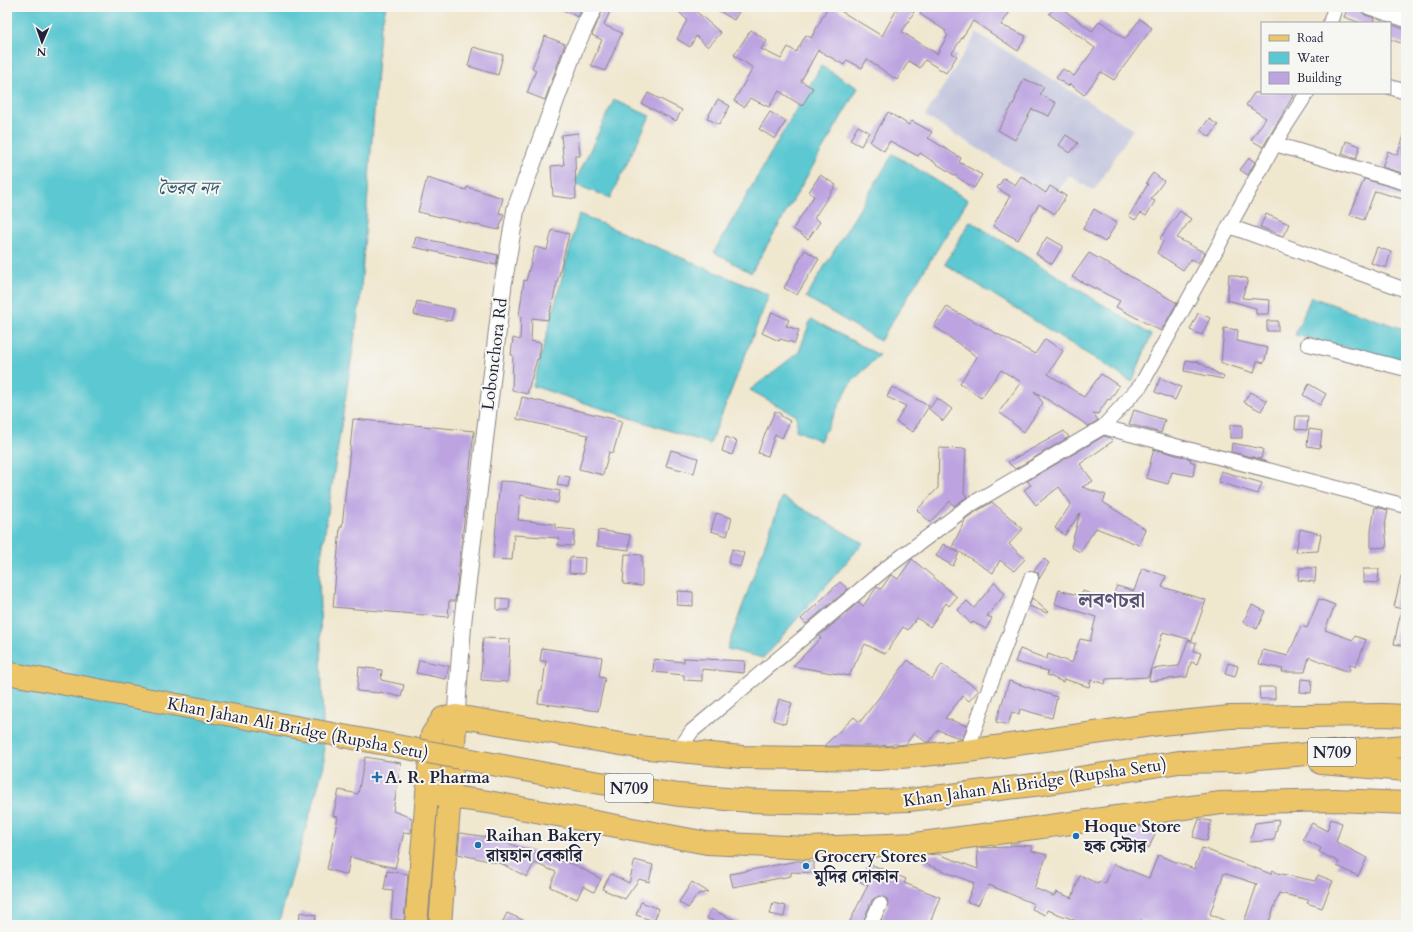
<svg xmlns="http://www.w3.org/2000/svg" width="1413" height="932" font-family="Cardo,'Noto Serif Bengali',serif">
<style>
.industrial{fill:#c0c2dd}
.water{fill:#5bc8d1;stroke:#3e7586}
.building{fill:#bda4e1}
.lines{fill:none;stroke-linecap:round;stroke-linejoin:round}
.minor-casing{stroke:#898485;stroke-width:16}
.tertiary-casing{stroke:#898485;stroke-width:19}
.primary-casing{stroke:#898485;stroke-width:24}
.trunk-casing{stroke:#898485;stroke-width:24}
.minor{stroke:#fff;stroke-width:14}
.tertiary{stroke:#fff;stroke-width:17}
.primary{stroke:#edc569;stroke-width:22}
.trunk{stroke:#edc569;stroke-width:22}
.trunk-bridge-casing{stroke:#898485;stroke-width:24;stroke-linecap:butt}
.trunk-bridge{stroke:#edc569;stroke-width:22}
.poi-dot{fill:#1f6fb2;stroke:#f6f6f2;stroke-width:1.5}
.labels{text-anchor:middle;stroke-width:4;stroke-linejoin:round;paint-order:stroke}
.shield{fill:#f6f6f2;stroke:#626272;stroke-width:1}
.shield-label{font-size:16px;font-weight:bold;fill:#22223b}
.street-label{font-size:17px;fill:#22223b;stroke:#f6f6f2}
.poi-label{font-size:17px;font-weight:bold;fill:#22223b;stroke:#f6f6f2;text-anchor:start}
.water-label{font-size:18px;font-style:italic;fill:#365c70;stroke:#f6f6f2}
.district-label{font-size:21px;font-weight:bold;fill:#585075;stroke:#f6f6f2}
</style>
<rect width="100%" height="100%" fill="#f6f6f2"/>
<filter id="ink" filterUnits="userSpaceOnUse"><feTurbulence type="fractalNoise" baseFrequency=".025" numOctaves="2"/><feDisplacementMap in="SourceGraphic" scale="8" xChannelSelector="R" yChannelSelector="G"/><feConvolveMatrix kernelMatrix="1 2 1 2 8 2 1 2 1" color-interpolation-filters="sRGB"/></filter>
<filter id="wash" filterUnits="userSpaceOnUse"><feTurbulence type="fractalNoise" baseFrequency=".012" numOctaves="4" result="noise"/><feDisplacementMap in="SourceGraphic" scale="16" xChannelSelector="R" yChannelSelector="G"/><feGaussianBlur stdDeviation="0.9" result="paint"/><feColorMatrix in="noise" values="0 0 0 0 0 0 0 0 0 0 0 0 0 0 0 0 0 1.4 0 .05"/><feComposite in="paint" operator="in"/></filter>
<g filter="url(#wash)">
<rect width="100%" height="100%" fill="#f0e7cf"/>
<polygon class="industrial" points="977,33 1133,129 1094,191 1068,175 1055,196 925,116"/>
<g class="water">
<polygon points="7,7 386,7 380,30 360,302 319,571 324,765 278,925 7,925"/>
<polygon points="821,66 858,88 751,273 714,252"/>
<polygon points="614,100 650,116 610,198 574,184"/>
<polygon points="893,154 968,200 880,341 806,297"/>
<polygon points="579,214 769,295 710,444 533,386"/>
<polygon points="970,221 1151,335 1132,382 945,264"/>
<polygon points="1311,297 1406,330 1406,362 1295,335"/>
<polygon points="811,319 879,355 850,384 820,441 796,430 797,416 750,390 799,352"/>
<polygon points="782,497 863,543 763,658 727,649"/>
</g>
<g id="blocks">
<g class="building">
<polygon points="556,7 583,7 578,17"/>
<polygon points="604,7 612,7 604,25 622,33 605,71 591,65 602,40 592,35"/>
<polygon points="674,7 691,7 721,33 708,47 696,36 690,47 677,39 687,20"/>
<polygon points="713,7 742,7 734,20"/>
<polygon points="828,7 834,7 882,36 898,7 905,7 914,12 902,32 937,54 948,35 945,33 946,31 920,14 925,7 1013,7 1001,25 1026,36 1018,51 973,21 952,53 957,56 946,73 925,60 920,68 909,61 897,80 867,59 862,68 847,60 844,65 818,50 801,81 813,88 802,106 779,91 769,107 750,98 744,107 734,101 753,68 734,55 751,30 767,41 761,49 781,59 788,47 796,52 806,35 811,38"/>
<polygon points="1055,7 1060,7 1092,31 1100,21 1125,39 1140,19 1152,28 1114,80 1101,72 1084,95 1070,84 1068,86 1056,78 1063,69 1074,76 1095,48 1049,14"/>
<polygon points="1348,7 1360,8 1365,15 1374,18 1373,23 1361,23 1344,17"/>
<polygon points="1390,24 1406,30 1406,45 1390,39"/>
<polygon points="545,36 565,44 545,100 527,93 536,70 532,68"/>
<polygon points="473,47 503,55 498,75 468,66"/>
<polygon points="1024,79 1044,87 1040,94 1056,103 1049,116 1032,109 1015,140 998,130 1016,99 1015,99"/>
<polygon points="648,93 682,110 676,121 642,104"/>
<polygon points="1254,93 1295,93 1263,147 1251,140 1266,118 1246,105"/>
<polygon points="718,99 730,106 719,125 707,118"/>
<polygon points="770,112 786,121 775,139 759,129"/>
<polygon points="888,112 909,125 912,121 932,132 928,138 961,158 959,162 982,175 974,188 920,153 918,156 890,141 884,151 870,142"/>
<polygon points="1209,119 1218,125 1210,137 1200,130"/>
<polygon points="858,126 869,132 861,146 850,140"/>
<polygon points="578,133 580,156 575,156 576,199 553,196 551,166 564,165 561,135"/>
<polygon points="1405,133 1406,134 1406,174 1382,167 1388,151 1397,155"/>
<polygon points="1066,135 1078,143 1070,153 1059,145"/>
<polygon points="1346,141 1360,146 1356,159 1342,154"/>
<polygon points="1249,158 1255,162 1248,175 1240,170"/>
<polygon points="1153,173 1164,181 1151,199 1155,201 1146,216 1141,213 1135,220 1129,216 1148,184 1146,183"/>
<polygon points="820,175 836,185 814,218 820,222 808,239 793,229 814,196 809,192"/>
<polygon points="1021,176 1046,193 1050,186 1066,196 1055,214 1039,204 1018,240 993,226 1010,196 997,188 1004,178 1015,185"/>
<polygon points="427,178 466,190 467,187 503,198 499,213 504,214 499,230 418,212"/>
<polygon points="1364,179 1406,191 1406,200 1375,191 1364,220 1350,215"/>
<polygon points="1094,209 1117,223 1105,242 1083,229"/>
<polygon points="1180,211 1191,219 1177,238 1205,253 1198,263 1191,259 1183,270 1157,253 1163,241 1160,238"/>
<polygon points="1266,214 1289,224 1283,236 1260,227"/>
<polygon points="552,230 569,234 548,320 532,318 531,341 541,343 539,359 537,359 527,394 512,390 513,355 511,355 513,338 520,340 521,316 519,316 524,280 526,281 535,247 547,250"/>
<polygon points="416,237 498,255 496,265 413,247"/>
<polygon points="1047,237 1063,246 1052,264 1036,254"/>
<polygon points="1377,247 1391,252 1386,268 1371,263"/>
<polygon points="805,250 819,259 797,295 784,288"/>
<polygon points="1089,253 1177,303 1161,331 1116,307 1120,301 1072,277"/>
<polygon points="1229,274 1248,279 1242,298 1270,300 1269,314 1256,314 1256,308 1227,300"/>
<polygon points="417,301 454,309 451,321 414,315"/>
<polygon points="947,307 1035,354 1045,339 1063,351 1048,374 1084,397 1101,374 1119,386 1110,400 1108,399 1098,414 1093,413 1098,420 1089,426 1034,391 1043,403 1024,432 999,412 1021,382 1001,370 981,398 960,383 977,357 934,326"/>
<polygon points="772,312 789,320 786,326 799,330 795,343 780,339 779,341 762,333"/>
<polygon points="1198,313 1210,318 1202,335 1190,330"/>
<rect x="1267" y="321" width="11" height="10"/>
<polygon points="1224,328 1238,330 1237,341 1268,348 1264,363 1257,361 1254,373 1221,363"/>
<polygon points="1186,360 1198,362 1224,377 1223,379 1184,371"/>
<polygon points="1160,378 1181,387 1175,400 1155,392"/>
<polygon points="1309,384 1326,394 1320,405 1303,395"/>
<polygon points="892,387 929,406 913,432 896,422 906,406 887,397"/>
<polygon points="1250,392 1267,401 1261,411 1244,402"/>
<polygon points="522,397 622,421 613,453 609,452 603,475 579,469 588,435 517,419"/>
<polygon points="937,398 952,409 943,421 929,409"/>
<polygon points="1134,410 1165,420 1161,433 1129,424"/>
<polygon points="775,411 781,414 781,416 790,421 782,438 775,434 768,456 758,453 764,436"/>
<polygon points="1296,416 1308,416 1307,430 1295,429"/>
<polygon points="353,419 474,431 455,601 449,601 448,617 333,607 340,527 342,527"/>
<rect x="1230" y="425" width="12" height="13"/>
<polygon points="1309,429 1322,431 1320,448 1307,446"/>
<polygon points="1064,431 1069,437 1015,469 1008,462"/>
<polygon points="1104,436 1110,438 1113,441 1080,464 1093,481 1082,487 1106,495 1103,502 1145,529 1139,545 1096,528 1080,552 1071,547 1080,513 1065,535 1055,528 1071,504 1059,487 1036,505 1024,490 1031,485 1027,481"/>
<polygon points="726,437 737,441 732,455 722,451"/>
<polygon points="1232,443 1263,449 1261,459 1231,452"/>
<polygon points="939,448 966,449 964,493 967,497 954,506 950,501 930,522 917,510 938,488"/>
<polygon points="1154,449 1191,459 1190,461 1195,463 1193,476 1172,472 1168,484 1146,478"/>
<polygon points="671,450 698,458 694,473 666,466"/>
<polygon points="1221,471 1262,483 1258,494 1219,482"/>
<polygon points="559,475 570,477 568,487 557,485"/>
<polygon points="500,481 516,482 560,491 558,503 520,495 518,520 555,524 555,528 575,530 573,546 558,545 559,538 514,535 512,560 493,559"/>
<polygon points="992,502 1023,529 1009,544 1025,559 1014,571 1000,560 993,573 952,547 966,518"/>
<polygon points="1375,507 1388,510 1385,525 1387,547 1371,548 1371,531"/>
<polygon points="716,513 732,518 727,536 711,531"/>
<polygon points="1300,529 1321,534 1318,551 1296,552"/>
<polygon points="598,530 630,535 629,550 597,546"/>
<polygon points="943,544 959,553 953,566 936,556"/>
<polygon points="732,549 744,553 740,567 728,563"/>
<polygon points="625,554 642,555 642,586 623,584"/>
<polygon points="570,557 585,558 584,574 569,573"/>
<polygon points="912,559 957,597 949,606 946,603 930,627 917,618 908,630 903,627 885,654 865,644 849,676 793,666 821,638 819,636 859,602 863,606 877,587 881,589 890,576 892,575 898,579"/>
<polygon points="1044,559 1049,563 1039,579 1038,573 1034,570"/>
<polygon points="1142,568 1166,576 1162,587 1206,600 1192,640 1163,632 1148,677 1106,679 1105,684 1091,680 1089,687 1064,679 1063,682 1047,675 1048,671 1015,662 1020,649 1047,659 1048,654 1072,663 1080,639 1090,641 1096,617 1055,604 1059,590 1081,596 1083,591 1110,601 1117,586 1134,591"/>
<polygon points="1300,568 1316,568 1315,582 1298,580"/>
<polygon points="1363,569 1379,569 1378,583 1363,582"/>
<polygon points="1401,576 1406,577 1406,610 1394,607"/>
<polygon points="840,582 848,589 806,624 801,619"/>
<polygon points="995,582 1005,594 987,616 992,618 986,629 973,622 971,624 958,610 967,601 974,608"/>
<polygon points="678,591 693,592 693,606 677,605"/>
<polygon points="497,598 510,599 509,610 497,610"/>
<polygon points="1032,598 1048,612 1047,613 1029,606"/>
<polygon points="1319,599 1335,605 1325,630 1353,640 1355,636 1366,640 1356,667 1350,664 1349,672 1309,657 1305,672 1282,672 1283,669 1259,664 1263,650 1288,656 1301,626 1307,628"/>
<polygon points="1252,605 1265,611 1257,629 1243,622"/>
<polygon points="1401,611 1406,612 1406,646 1394,644"/>
<polygon points="483,638 510,639 508,682 481,680"/>
<polygon points="1188,640 1196,643 1194,651 1201,653 1197,664 1191,662 1187,677 1149,681 1151,669 1179,666"/>
<polygon points="542,648 602,657 599,677 605,678 598,711 538,703 540,690 542,690 546,661 540,661"/>
<polygon points="684,658 745,661 744,673 702,669 702,681 684,680 684,675 653,672 654,659 684,662"/>
<polygon points="419,660 449,666 446,679 416,673"/>
<polygon points="908,660 932,679 942,664 979,690 969,701 963,696 945,718 967,726 962,739 938,730 929,742 926,742 914,733 906,744 898,745 895,743 892,745 878,746 824,746 854,717 860,722"/>
<polygon points="1228,663 1238,666 1235,677 1225,674"/>
<polygon points="359,667 382,670 381,680 404,685 401,697 380,692 380,693 357,691"/>
<polygon points="1301,679 1312,680 1311,693 1300,692"/>
<polygon points="1009,681 1057,697 1052,718 1020,709 1019,714 1012,712 1008,725 996,722"/>
<polygon points="1259,687 1275,687 1275,699 1260,699"/>
<polygon points="779,699 792,703 785,724 773,720"/>
<polygon points="365,757 401,763 393,811 412,818 411,832 411,833 404,832 395,868 350,857 347,875 327,869 338,817 333,816 339,790 358,794"/>
<polygon points="1199,819 1211,821 1207,841 1193,837"/>
<polygon points="1331,819 1342,823 1336,842 1367,858 1358,876 1337,866 1339,862 1319,852 1321,848 1303,839 1312,823 1327,831"/>
<polygon points="1279,820 1274,840 1250,842 1255,823"/>
<polygon points="1142,826 1156,831 1149,848 1120,836 1123,829"/>
<polygon points="460,833 502,839 501,841 577,866 601,879 594,892 583,886 577,899 550,887 556,872 534,863 527,877 502,864 458,854"/>
<polygon points="1010,845 1032,846 1032,851 1047,855 1034,888 1054,896 1056,892 1072,898 1080,875 1098,884 1099,881 1105,884 1114,864 1149,878 1158,855 1194,869 1202,848 1271,874 1273,870 1277,873 1315,881 1318,875 1333,881 1322,908 1307,903 1309,900 1279,893 1268,925 1243,925 1257,884 1224,873 1210,914 1234,925 1152,925 1141,920 1140,925 1088,925 1047,910 1045,915 1032,909 1034,904 989,885 978,905 967,902 974,883 923,863 926,855 938,854 978,869 977,848 1010,847"/>
<polygon points="635,860 653,865 649,882 639,879 625,899 602,889 611,874 629,883"/>
<polygon points="797,861 814,862 814,873 791,872 791,876 733,887 730,874"/>
<polygon points="868,863 906,879 904,883 940,897 929,925 879,925 888,904 887,899 880,896 872,900 862,925 848,925 868,885 860,882"/>
<polygon points="387,871 408,874 404,920 391,919 393,891 384,890"/>
<polygon points="692,882 708,892 698,894 688,908 679,902"/>
<polygon points="641,902 659,909 654,921 636,915"/>
<polygon points="773,903 786,906 784,917 770,914"/>
<polygon points="711,909 745,925 721,925 707,918"/>
<polygon points="300,912 316,915 315,925 299,925"/>
<polygon points="507,913 534,925 501,925"/>
</g>
</g>
</g>
<g filter="url(#ink)">
<use href="#blocks" fill-opacity="0" stroke="#898485" stroke-width="1"/>
<g class="lines">
<g class="minor-casing">
<g id="minor">
<polyline points="1368,7 1406,20"/>
<polyline points="1330,23 1335,7"/>
<polyline points="1390,87 1406,92"/>
<polyline points="1275,144 1406,183"/>
<polyline points="1229,226 1406,290"/>
<polyline points="1308,344 1406,369"/>
<polyline points="1103,427 1406,506"/>
<polyline points="678,751 692,731 885,569 970,505 1103,427 1141,385 1281,133 1307,93"/>
<polyline points="967,751 986,696 1031,578"/>
<polyline points="870,925 880,904"/>
</g>
</g>
<g class="tertiary-casing">
<polyline id="tertiary" points="456,716 463,619 494,360 503,284 516,208 575,47 594,7"/>
</g>
<g class="primary-casing">
<polyline id="primary" points="416,925 432,735 443,718 456,716 440,925"/>
</g>
<g class="trunk-casing">
<g id="trunk">
<polyline points="456,716 638,747 742,757 878,759 967,751 1151,725 1230,717 1383,715 1406,716"/>
<polyline points="1258,758 1406,746"/>
<polyline points="1321,763 1406,770"/>
<polyline points="427,794 488,802 707,843 808,848 915,844 1221,803 1335,800 1406,803"/>
</g>
</g>
<use href="#minor" class="minor"/>
<use href="#tertiary" class="tertiary"/>
<use href="#primary" class="primary"/>
<use href="#trunk" class="trunk"/>
<g class="trunk-bridge-casing">
<polyline id="trunk-bridge" points="7,673 562,777 679,795 750,801 826,803 909,800 1042,784 1179,762 1237,761 1258,758"/>
</g>
<use href="#trunk-bridge" class="trunk-bridge"/>
</g>
</g>
<g class="poi-dot">
<path d="M375 771h4v4h4v4h-4v4h-4v-4h-4v-4h4z"/>
<circle cx="1076" cy="836" r="4"/>
<circle cx="478" cy="845" r="4"/>
<circle cx="806" cy="866" r="4"/>
</g>
<g class="labels">
<g class="shield">
<rect x="1308" y="738" width="48" height="28" rx="3"/>
<rect x="605" y="774" width="48" height="28" rx="3"/>
</g>
<g class="shield-label">
<text x="1332" y="758">N709</text>
<text x="629" y="794">N709</text>
</g>
<g class="street-label">
<text transform="translate(494 354) rotate(-83)" y="6">Lobonchora Rd</text>
<text transform="translate(298 728) rotate(11)" y="6">Khan Jahan Ali Bridge (Rupsha Setu)</text>
<text transform="translate(1035 782) rotate(-8)" y="6">Khan Jahan Ali Bridge (Rupsha Setu)</text>
</g>
<g class="poi-label">
<text x="385" y="783">A. R. Pharma</text>
<text x="1084" y="832">Hoque Store<tspan x="1084" dy="20">হক স্টোর</tspan></text>
<text x="486" y="841">Raihan Bakery<tspan x="486" dy="20">রায়হান বেকারি</tspan></text>
<text x="814" y="862">Grocery Stores<tspan x="814" dy="20">মুদির দোকান</tspan></text>
</g>
<g class="water-label">
<text x="188" y="194">ভৈরব নদ</text>
</g>
<g class="district-label">
<text x="1112" y="607">লবণচরা</text>
</g>
</g>
<rect width="1413" height="932" fill="none" stroke="#f6f6f2" stroke-width="24"/>
<rect x="1261" y="22" width="130" height="72" fill="#f6f6f2" stroke="#a1a1a9"/>
<rect x="1269" y="35" width="20" height="6" fill="#edc569" stroke="#a1a1a9"/>
<text x="1297" y="42" font-size="12" fill="#22223b">Road</text>
<rect x="1269" y="52" width="20" height="12" fill="#5bc8d1" stroke="#a1a1a9"/>
<text x="1297" y="62" font-size="12" fill="#22223b">Water</text>
<rect x="1269" y="72" width="20" height="12" fill="#bda4e1" stroke="#a1a1a9"/>
<text x="1297" y="82" font-size="12" fill="#22223b">Building</text>
<g transform="translate(42 42) rotate(182)" stroke="#f6f6f2" stroke-width="3" paint-order="stroke">
<path d="M0-3L7 15L0 10L-7 15Z" fill="#22223b"/>
<text y="-6" font-size="11" font-weight="bold" text-anchor="middle" fill="#22223b">N</text>
</g>
</svg>
